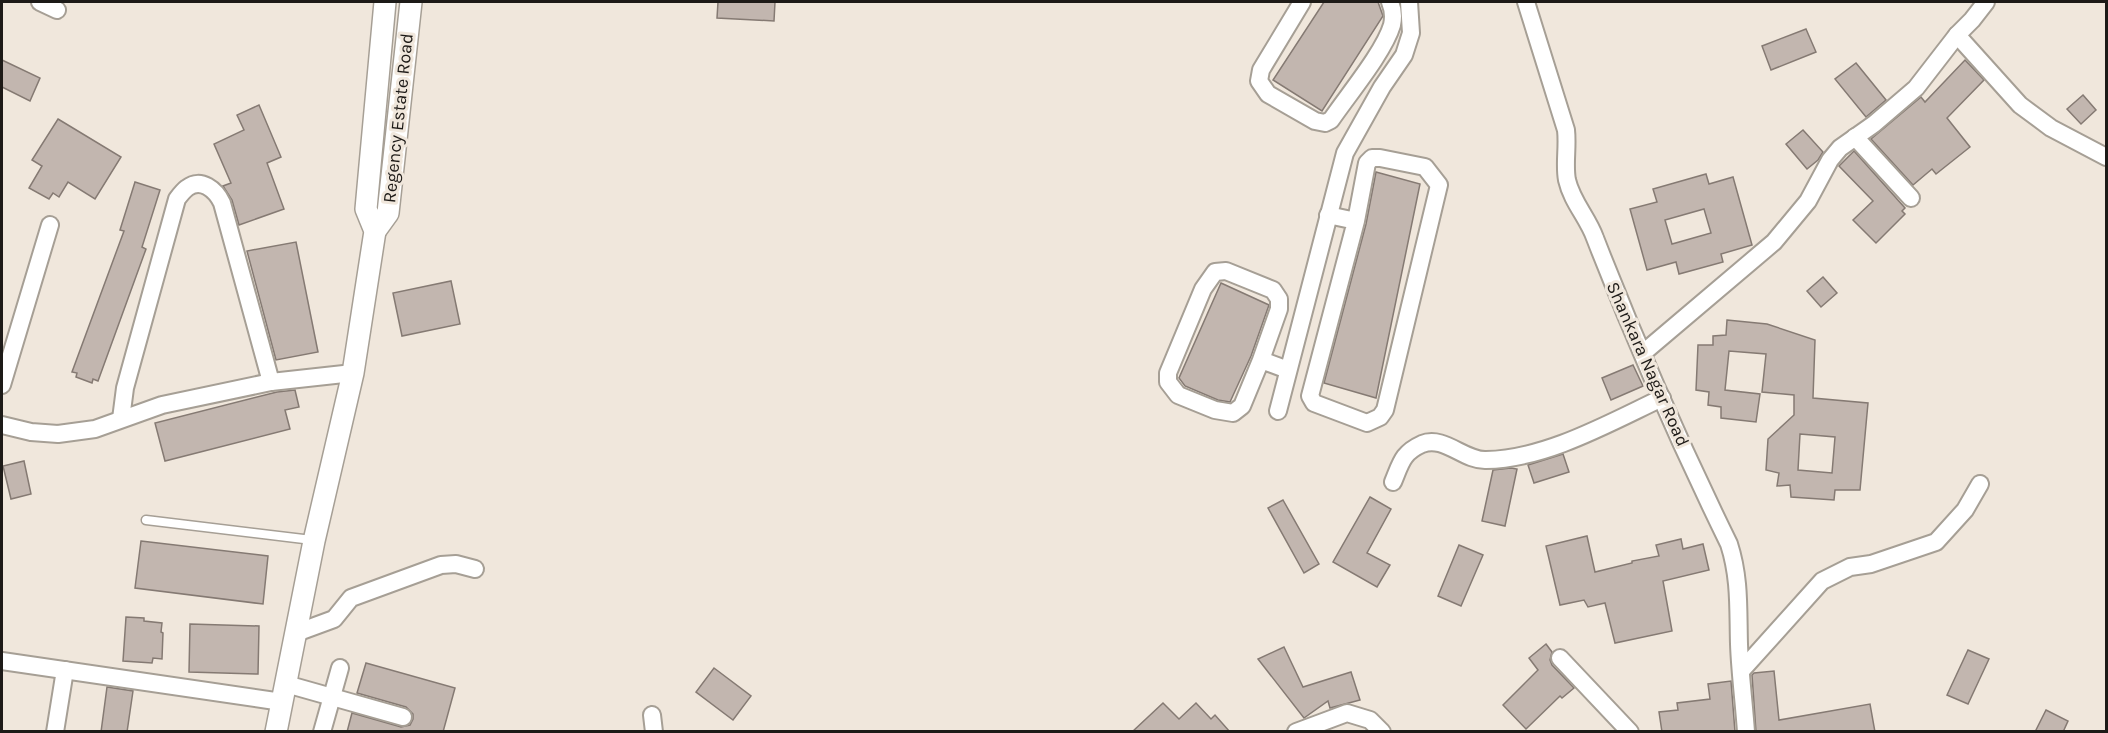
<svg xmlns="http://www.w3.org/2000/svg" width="2108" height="733" font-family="Karla,sans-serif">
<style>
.building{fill:#c2b6af;stroke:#857a73;stroke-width:1.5;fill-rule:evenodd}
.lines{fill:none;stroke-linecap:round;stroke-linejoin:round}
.service-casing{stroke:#a69f95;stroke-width:11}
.minor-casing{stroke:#a69f95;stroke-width:20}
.tertiary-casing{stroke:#a69f95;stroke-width:24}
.service{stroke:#fff;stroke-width:8}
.minor{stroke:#fff;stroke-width:16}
.tertiary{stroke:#fff;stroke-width:21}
.labels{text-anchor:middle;stroke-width:6;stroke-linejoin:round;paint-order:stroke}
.street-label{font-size:18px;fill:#1d1a17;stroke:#f0e7dc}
</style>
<rect width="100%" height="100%" fill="#f0e7dc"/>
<g class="building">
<polygon points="718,2 775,2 774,21 717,18"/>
<polygon points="1324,2 1378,2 1383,16 1322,111 1273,80"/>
<polygon points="1806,29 1816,52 1771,70 1762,46"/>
<polygon points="2,60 40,78 30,101 2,87"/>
<polygon points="1965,60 1984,80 1947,118 1970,147 1936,174 1932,169 1913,185 1871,139 1921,97 1925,102"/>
<polygon points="1856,63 1886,100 1866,117 1835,79"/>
<polygon points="2083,95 2096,110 2081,124 2067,109"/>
<polygon points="259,105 281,157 267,163 284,209 239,225 232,200 223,186 231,183 214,144 244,130 237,115"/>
<polygon points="58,119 121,157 95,199 68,182 59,197 53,193 49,199 29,188 42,166 32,160"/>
<polygon points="1803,130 1823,152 1818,160 1807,169 1786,144"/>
<polygon points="1854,151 1905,208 1902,211 1905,214 1876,243 1853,220 1873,201 1839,166"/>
<polygon points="1376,172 1420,184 1376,398 1324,383 1366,224"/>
<path d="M1706 174 1709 184 1733 177 1752 245 1721 254 1723 262 1679 274 1676 262 1647 270 1630 209 1657 202 1653 189ZM1704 209 1711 233 1672 244 1665 220Z"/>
<polygon points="135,182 160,190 142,247 146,249 98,381 93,379 92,383 76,377 77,373 72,372 124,231 120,230"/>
<polygon points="296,242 318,352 276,360 247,251"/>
<polygon points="1823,277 1837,293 1821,307 1807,291"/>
<polygon points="451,281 460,324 402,336 393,293"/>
<polygon points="1221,283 1269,305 1251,356 1230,402 1218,400 1185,386 1179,378"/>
<path d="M1727 320 1767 324 1815 340 1813 398 1868 403 1860 490H1835L1834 500 1791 497 1790 485 1777 486 1779 473 1766 470 1768 439 1794 415V395L1762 392 1766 354 1729 351 1725 390 1760 394 1756 422 1721 418V407L1708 405 1709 392 1696 390 1698 345H1713V336L1726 335ZM1800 434 1835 437 1832 473 1798 470Z"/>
<polygon points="1633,365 1643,386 1611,400 1602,378"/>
<polygon points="295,390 299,407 285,410 290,429 165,461 155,423 277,392"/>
<polygon points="1563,454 1569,472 1534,483 1528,465"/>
<polygon points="24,461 31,494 11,499 3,466"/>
<polygon points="1511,468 1517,469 1505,526 1482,521 1493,470"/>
<polygon points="1370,497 1391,509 1367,553 1390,565 1377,587 1333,562"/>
<polygon points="1283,500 1319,564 1304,573 1268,508"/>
<polygon points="1587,536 1595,572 1632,563 1632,561 1659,556 1656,545 1681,539 1683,549 1703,544 1709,570 1663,581 1672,631 1615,643 1605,603 1588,607 1584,600 1560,605 1546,546"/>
<polygon points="141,541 268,556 263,604 135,588"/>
<polygon points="1459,545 1483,555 1461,606 1438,596"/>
<polygon points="126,617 144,618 144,621 162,623 161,632 163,633 162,659 153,658 152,663 123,661"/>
<polygon points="190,624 259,626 258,674 189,672"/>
<polygon points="1546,644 1552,652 1550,660 1552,665 1574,688 1562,698 1560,696 1526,729 1503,705 1538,670 1529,658"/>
<polygon points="1284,647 1303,687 1351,672 1360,700 1330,708 1328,701 1304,718 1258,659"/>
<polygon points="1968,650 1989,659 1968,704 1947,695"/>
<polygon points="366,663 455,688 443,732 347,732 352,713 401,727 410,725 413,719 413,714 406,707 357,693"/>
<polygon points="714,668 751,696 733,720 696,692"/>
<polygon points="1774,671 1779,720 1870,704 1875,732 1756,732 1752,675 1754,673"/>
<polygon points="1731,681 1735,732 1662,732 1659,712 1678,710 1677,703 1710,699 1708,684"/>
<polygon points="107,687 133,691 127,732 101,732"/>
<polygon points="1163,703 1179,719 1196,703 1211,719 1215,715 1230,732 1132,732"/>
<polygon points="2046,710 2068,721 2063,732 2035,732"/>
</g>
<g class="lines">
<g class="service-casing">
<polyline id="service" points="146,520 312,540"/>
</g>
<g class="minor-casing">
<g id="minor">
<polyline points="40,2 57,10"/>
<path d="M1302 2 1261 70 1259 81 1268 94 1315 121 1325 123 1331 120C1348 95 1384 52 1392 25 1394 16 1393 9 1390 2"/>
<path d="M1526 2 1566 130C1568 147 1564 164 1567 180 1572 202 1588 218 1595 238 1635 341 1680 444 1729 544 1740 578 1738 609 1739 644 1740 673 1744 702 1746 732"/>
<polyline points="1957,35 2020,105 2051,128 2106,157"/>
<polyline points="1855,137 1911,198"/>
<polyline points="1328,215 1356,221 1367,163 1372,158 1380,158 1425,167 1439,185 1385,410 1380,417 1367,423 1314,403 1310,396 1356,221"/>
<polyline points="1643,353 1774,242 1808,201 1830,160 1840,148 1874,124 1916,88 1957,35 1972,20 1986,2"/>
<polyline points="1261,360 1279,309 1279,299 1273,290 1226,271 1215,272 1203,289 1168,373 1168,382 1178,395 1215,410 1233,413 1242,406 1261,360 1288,370"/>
<polyline points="2,385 50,225"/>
<polyline points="1278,411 1345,153 1382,87 1404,55 1411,33 1409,2"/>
<path d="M121 419 125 388 177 199C180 195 183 191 187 188 201 177 216 190 222 203L271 382"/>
<polyline points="2,425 31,432 58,434 95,429 162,405 271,382 353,373"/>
<path d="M1393 482C1401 463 1402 453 1422 444 1444 435 1464 461 1486 460 1546 459 1609 423 1662 398"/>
<polyline points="296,633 334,619 351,598 441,565 456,564 475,569"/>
<polyline points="1560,658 1630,732"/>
<polyline points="2,661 282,702"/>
<polyline points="1742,670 1822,581 1850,567 1871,564 1936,542 1965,510 1980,484"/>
<polyline points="286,684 403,717"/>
<polyline points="652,715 654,732"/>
<polyline points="55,732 65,670"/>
<polyline points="322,732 340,668"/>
<polyline points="1296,732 1347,713 1370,720 1382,732"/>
</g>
</g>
<g class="tertiary-casing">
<g id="tertiary">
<polyline points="375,231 388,213 411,2"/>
<polyline points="276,732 314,541 353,373 375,231 366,209 385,2"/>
</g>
</g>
<use href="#service" class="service"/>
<use href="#minor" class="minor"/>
<use href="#tertiary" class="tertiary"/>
</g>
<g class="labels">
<g class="street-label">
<text transform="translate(398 118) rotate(-84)" y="6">Regency Estate Road</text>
<text transform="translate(1648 364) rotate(66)" y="6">Shankara Nagar Road</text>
</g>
</g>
<rect width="2108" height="733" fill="none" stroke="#1d1a17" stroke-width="6"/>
</svg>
